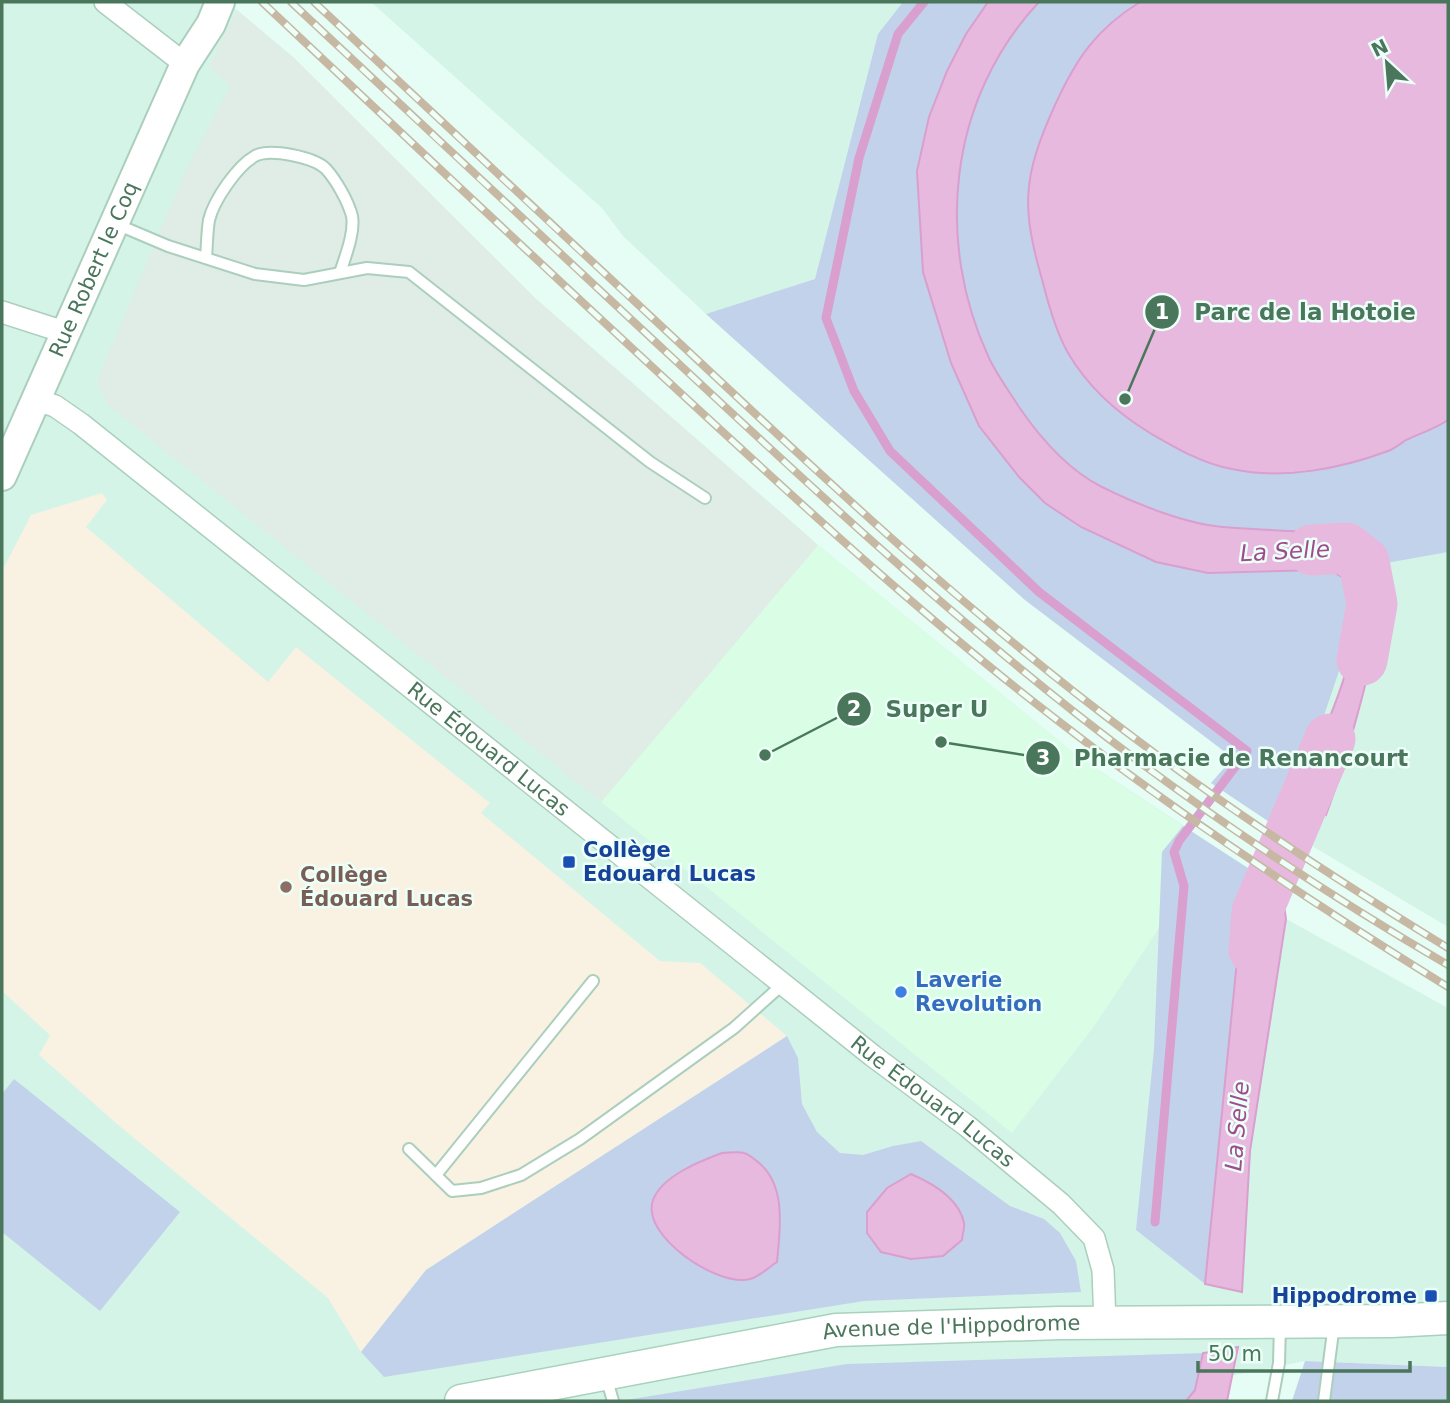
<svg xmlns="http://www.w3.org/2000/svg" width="1450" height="1403" font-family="'DejaVu Sans',sans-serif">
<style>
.residential{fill:#d4f4e7}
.commercial{fill:#d9fde5}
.industrial{fill:#dfede6}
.education{fill:#f9f1e2}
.green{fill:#c3d2eb}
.water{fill:#e7b9de;stroke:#d99fce;stroke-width:2}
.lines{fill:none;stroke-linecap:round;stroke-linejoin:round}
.stream{stroke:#d99fce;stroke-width:9}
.river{stroke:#e7b9de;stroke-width:51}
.service-casing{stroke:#abcfbc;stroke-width:14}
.minor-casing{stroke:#abcfbc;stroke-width:24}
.tertiary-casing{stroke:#abcfbc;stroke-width:32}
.secondary-casing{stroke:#a8d2bd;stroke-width:35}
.service{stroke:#fff;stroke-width:10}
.minor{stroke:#fff;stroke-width:21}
.tertiary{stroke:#fff;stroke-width:28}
.secondary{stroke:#fff;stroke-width:32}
.rail-casing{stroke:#c7b8a3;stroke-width:8}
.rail{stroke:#ecfff8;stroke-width:5;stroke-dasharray:16;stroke-linecap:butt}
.transit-dot{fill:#1a4fb4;stroke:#ecfff8;stroke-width:2.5}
.education-dot{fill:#8d6e63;stroke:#ecfff8;stroke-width:2.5}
.shop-dot{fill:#3f7fe0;stroke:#ecfff8;stroke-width:2.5}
.labels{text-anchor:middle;stroke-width:5;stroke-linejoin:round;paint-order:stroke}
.street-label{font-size:21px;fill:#4a765b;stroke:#ecfff8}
.transit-label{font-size:21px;font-weight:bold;fill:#164399;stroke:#ecfff8;text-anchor:start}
.education-label{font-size:21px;font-weight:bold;fill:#785e54;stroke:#ecfff8;text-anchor:start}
.shop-label{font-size:21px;font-weight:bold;fill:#366cbe;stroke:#ecfff8;text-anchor:start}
.water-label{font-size:23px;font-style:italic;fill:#9f4c8e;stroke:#ecfff8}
.leader{fill:none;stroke:#4a765b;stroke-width:2.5}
.callout-dot{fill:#4a765b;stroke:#ecfff8;stroke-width:2.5}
.mark-label{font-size:21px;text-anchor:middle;font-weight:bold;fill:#fff}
.callout-label{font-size:23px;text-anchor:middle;font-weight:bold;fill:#4a765b;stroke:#ecfff8;stroke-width:5;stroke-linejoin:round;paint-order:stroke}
</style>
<rect width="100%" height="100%" fill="#e5fdf4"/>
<g class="residential">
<polygon points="2,2 227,2 293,57 536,299 818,545 1079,757 1257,874 1244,890 1218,1149 1250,1151 1286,919 1448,1008 1448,1367 1305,1361 1226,1377 1211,1401 2,1401"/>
<polygon points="371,2 1448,2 1448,927 1282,828 1277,827 1211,783 1233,758 1025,600 706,314 623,236 602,208"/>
</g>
<polygon class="commercial" points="818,545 1079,757 1183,826 1162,852 1159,928 1095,1025 1012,1133 601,802"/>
<polygon class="industrial" points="237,10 293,57 536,299 818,545 601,802 107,404 97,381 185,172 230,86 209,66"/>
<polygon class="education" points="102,493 107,500 86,527 268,682 296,647 490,803 481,813 660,961 700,963 787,1036 426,1270 361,1352 328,1298 117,1124 39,1055 50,1035 2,991 2,571 31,515"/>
<g class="green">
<polygon points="903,2 1448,2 1448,552 1375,565 1296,798 1282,828 1277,827 1211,783 1233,758 1025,600 706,314 815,279 878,34"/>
<polygon points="1183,826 1257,874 1244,890 1205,1284 1136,1230 1154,1049 1162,852"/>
<polygon points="787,1036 798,1058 802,1104 817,1132 840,1153 863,1155 893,1146 921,1141 1010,1206 1044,1219 1060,1233 1076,1261 1081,1292 864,1301 384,1377 361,1352 426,1270"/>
<polygon points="14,1079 180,1212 100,1311 2,1232 2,1094"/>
<polygon points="1203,1353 1195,1390 1186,1401 620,1401 847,1364"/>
<polygon points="1305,1361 1448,1367 1448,1401 1292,1401"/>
</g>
<g class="water">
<path d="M988 2H1039C949 98 934 240 989 358 997 375 1009 391 1019 407 1041 439 1068 470 1102 487 1136 504 1186 524 1223 527 1253 529 1283 531 1313 532 1327 532 1341 531 1355 533 1375 541 1380 552 1387 571L1348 581 1332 571 1321 570 1208 573 1156 562 1081 527 1045 503 1019 477 979 426 951 363 923 272 917 171 929 117 947 71 966 34Z"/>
<path d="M1140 2H1448V420C1435 429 1421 433 1406 440 1400 444 1394 449 1388 451 1340 469 1282 480 1232 469 1203 464 1176 448 1150 433 1117 413 1088 387 1068 353 1056 332 1049 307 1043 283 1021 207 1022 178 1055 105 1076 59 1096 29 1140 2Z"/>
<path d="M1382 589C1382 619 1375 646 1368 674 1356 722 1343 769 1326 815L1296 798C1322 735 1358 664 1359 596Z"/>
<polygon points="1257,874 1282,891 1286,919 1250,1151 1242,1292 1205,1284 1244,890"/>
<path d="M722 1153C729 1153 738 1151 744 1153 749 1154 754 1159 758 1162 787 1185 780 1230 777 1262 769 1267 759 1277 750 1279 719 1288 640 1236 653 1200 662 1176 700 1161 722 1153Z"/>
<path d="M911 1174C932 1183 959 1198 964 1223 965 1228 962 1235 962 1240L943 1256 911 1259 881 1252 867 1233V1212L887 1188Z"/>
<polygon points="1238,1347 1227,1401 1186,1401 1195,1390 1203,1353"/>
</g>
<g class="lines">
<polyline class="stream" points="924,2 898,34 859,158 826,318 854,391 890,451 1039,592 1247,751 1179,841 1174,852 1184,886 1155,1222"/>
<g class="river">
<polyline points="1312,550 1346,548 1364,562 1372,604 1362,660"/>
<polyline points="1254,950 1257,912 1330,739"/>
</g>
<g class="service-casing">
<g id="service">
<polyline points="116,224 168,246 255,274 304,280 367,268 409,272 650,462 705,498"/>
<path d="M206 258C207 246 207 232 209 220 214 200 237 166 255 156 270 148 314 157 326 169 336 180 348 201 352 216 355 233 345 257 340 273"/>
<polyline points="409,1149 452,1191 481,1188 521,1175 580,1139 734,1028 783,984"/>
<polyline points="436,1175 593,981"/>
<polyline points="606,1377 613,1401"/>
<polyline points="1272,1401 1279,1363 1280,1324"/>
<polyline points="1324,1401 1334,1324"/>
</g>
</g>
<g class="minor-casing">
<g id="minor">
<polyline points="105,2 185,64"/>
<polyline points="2,312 67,333"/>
<path id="s1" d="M37 400 55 406 81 424 873 1056 967 1126 1061 1204 1094 1238 1103 1270 1105 1323"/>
</g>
</g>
<g class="tertiary-casing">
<g id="tertiary">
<path id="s2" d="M2 476 185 64 211 24 220 2"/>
</g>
</g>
<g class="secondary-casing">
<g id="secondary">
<path id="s3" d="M461 1401 836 1330 1060 1323 1391 1321 1448 1318"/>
</g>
</g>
<use href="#service" class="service"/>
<use href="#minor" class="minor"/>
<use href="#tertiary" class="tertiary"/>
<use href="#secondary" class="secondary"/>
<g class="rail-casing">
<g id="rail">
<path d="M262 2C407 138 552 275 699 410 815 517 932 624 1057 720 1182 817 1314 904 1448 987"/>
<path d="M291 2C405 109 520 216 635 323 779 457 923 593 1078 715 1195 807 1320 890 1448 965"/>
<path d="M314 2C439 119 564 236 689 352 832 486 976 620 1133 737 1234 813 1340 882 1448 948"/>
</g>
</g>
<use href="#rail" class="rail"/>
</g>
<g class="transit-dot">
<rect x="562" y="855" width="14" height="14" rx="3.5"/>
<rect x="1424" y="1289" width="14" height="14" rx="3.5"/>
</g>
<circle class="education-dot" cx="286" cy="887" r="7"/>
<circle class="shop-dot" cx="901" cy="992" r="7"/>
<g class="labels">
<g class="street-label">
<text dy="7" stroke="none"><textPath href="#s2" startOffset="226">Rue Robert le Coq</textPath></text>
<text dy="7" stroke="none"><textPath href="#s1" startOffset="572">Rue Édouard Lucas</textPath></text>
<text dy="7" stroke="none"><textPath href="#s1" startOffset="1139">Rue Édouard Lucas</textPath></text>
<text dy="7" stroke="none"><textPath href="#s3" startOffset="497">Avenue de l'Hippodrome</textPath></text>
</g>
<g class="transit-label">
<text x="583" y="857">Collège<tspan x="583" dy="24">Edouard Lucas</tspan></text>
<text x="1417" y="1303" text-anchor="end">Hippodrome</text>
</g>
<g class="education-label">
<text x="300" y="882">Collège<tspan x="300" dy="24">Édouard Lucas</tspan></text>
</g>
<g class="shop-label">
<text x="915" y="987">Laverie<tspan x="915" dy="24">Revolution</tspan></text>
</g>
<g class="water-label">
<text transform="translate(1285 551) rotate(-3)" y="8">La Selle</text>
<text transform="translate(1237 1126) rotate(-85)" y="8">La Selle</text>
</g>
</g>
<path class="leader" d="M1125 399L1162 312M765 755L854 709M941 742L1043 758"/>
<g class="callout-dot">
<circle cx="1125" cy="399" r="7"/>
<circle cx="765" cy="755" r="7"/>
<circle cx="941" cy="742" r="7"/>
<circle cx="1162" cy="312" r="18"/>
<circle cx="854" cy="709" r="18"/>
<circle cx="1043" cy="758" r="18"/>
</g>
<g class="mark-label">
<text x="1162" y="319">1</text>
<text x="854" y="716">2</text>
<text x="1043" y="765">3</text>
</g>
<g class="callout-label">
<text x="1305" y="320">Parc de la Hotoie</text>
<text x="937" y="717">Super U</text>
<text x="1241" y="766">Pharmacie de Renancourt</text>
</g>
<rect width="1450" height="1403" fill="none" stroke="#4a765b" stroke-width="7"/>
<g transform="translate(1387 63) rotate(334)" stroke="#ecfff8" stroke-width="5" paint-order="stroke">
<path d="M0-5L12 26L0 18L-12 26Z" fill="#4a765b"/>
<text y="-10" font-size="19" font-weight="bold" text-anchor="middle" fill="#4a765b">N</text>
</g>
<path d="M1198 1361v10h212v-10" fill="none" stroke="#4a765b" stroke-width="3.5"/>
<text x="1208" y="1361" font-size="21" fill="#4a765b" stroke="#ecfff8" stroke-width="5" paint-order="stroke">50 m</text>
</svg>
